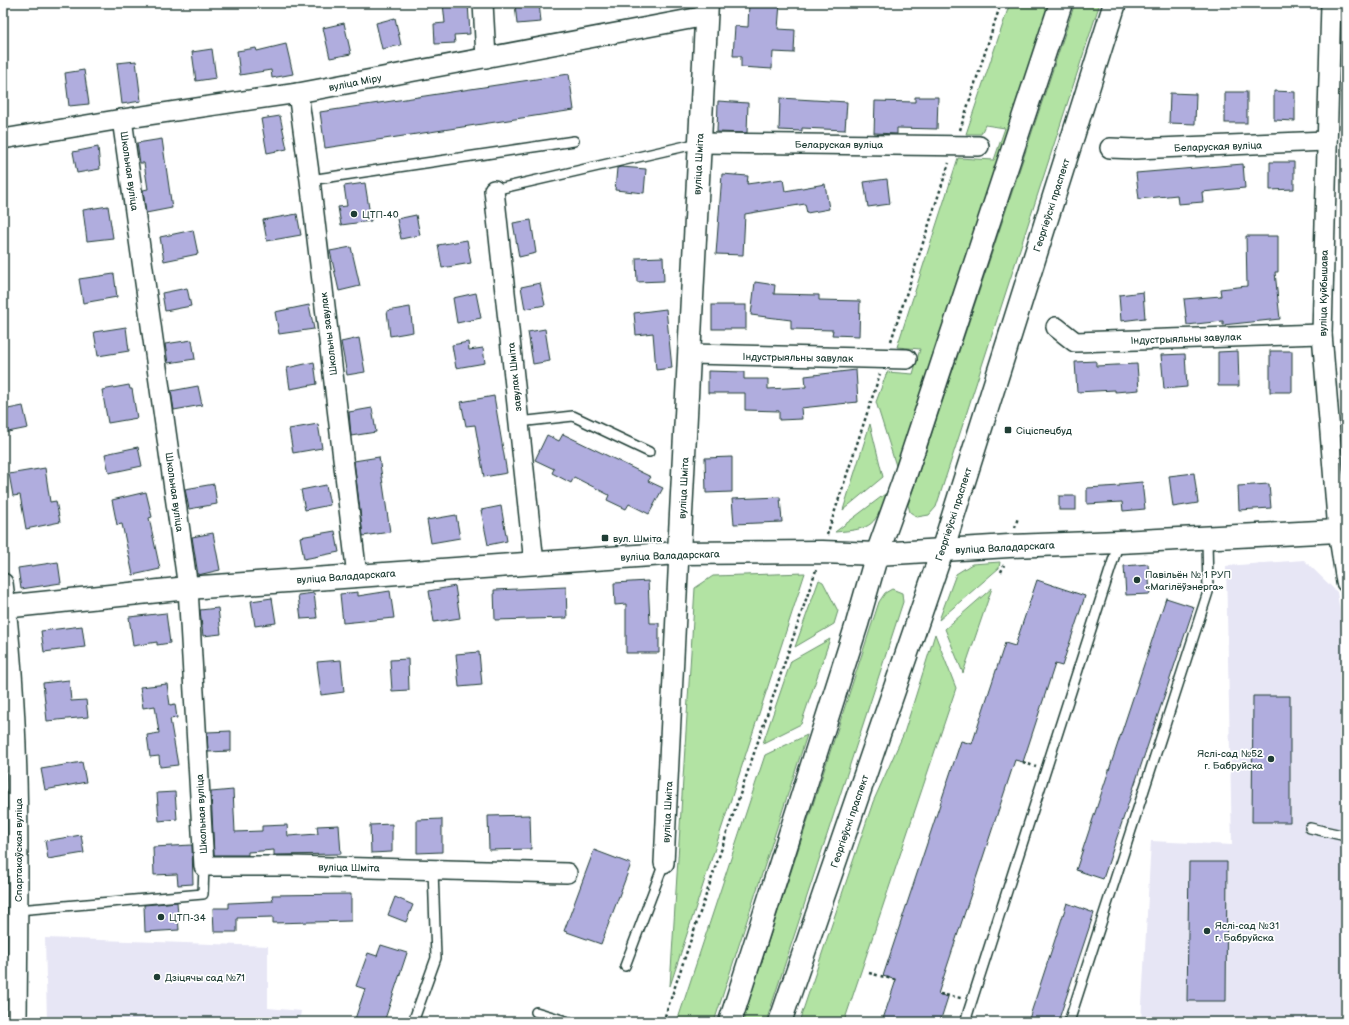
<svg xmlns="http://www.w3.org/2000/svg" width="1349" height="1025" font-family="'Balsamiq Sans',sans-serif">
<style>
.built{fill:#e7e6f5}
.green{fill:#b2e3a3;stroke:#68906c}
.building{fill:#b0adde;stroke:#1f3d34}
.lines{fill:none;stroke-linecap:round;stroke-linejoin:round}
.lane-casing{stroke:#1f3d34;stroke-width:12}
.street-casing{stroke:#1f3d34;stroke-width:22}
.secondary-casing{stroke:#1f3d34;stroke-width:25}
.path{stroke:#1f3d34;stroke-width:2.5;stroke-dasharray:3 3;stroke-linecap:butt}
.lane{stroke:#fff;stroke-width:9}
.street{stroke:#fff;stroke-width:19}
.secondary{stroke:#fff;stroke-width:22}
.poi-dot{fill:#1f3d34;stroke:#fff;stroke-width:1.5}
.labels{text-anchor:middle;stroke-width:3.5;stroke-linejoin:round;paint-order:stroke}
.street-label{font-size:10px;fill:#1f3d34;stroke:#fff}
.poi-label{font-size:10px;fill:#1f3d34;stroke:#fff;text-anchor:start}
</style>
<rect width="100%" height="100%" fill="#fff"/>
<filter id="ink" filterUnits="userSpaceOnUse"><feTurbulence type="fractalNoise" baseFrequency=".025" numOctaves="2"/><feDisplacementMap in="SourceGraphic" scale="8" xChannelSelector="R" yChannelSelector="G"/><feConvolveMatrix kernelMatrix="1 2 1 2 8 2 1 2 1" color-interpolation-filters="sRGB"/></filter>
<g filter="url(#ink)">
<g class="built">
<polygon points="1304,560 1337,592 1346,650 1346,1022 1141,1022 1151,841 1232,845 1226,566"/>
<polygon points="45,938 268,946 268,1008 301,1011 299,1022 47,1022"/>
</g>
<g class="green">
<polygon points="1010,3 1051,3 897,469 876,402 887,372 913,374 920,349 897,347 958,158 994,160 1005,128 985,125 981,134 966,134"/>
<polygon points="1075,3 1100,3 936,507 929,515 917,517 910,512 908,505"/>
<polygon points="870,424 883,477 843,510"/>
<path d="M889 491C874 526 874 529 835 532Z"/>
<polygon points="1000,562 999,568 939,620 956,574 972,564"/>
<polygon points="805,573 670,986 695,588 713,576"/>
<polygon points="819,580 823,582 838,611 834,624 795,647"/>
<polygon points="992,588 963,673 945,629"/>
<polygon points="892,589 902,593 903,602 766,1022 742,1022 879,602 885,593"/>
<polygon points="935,634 956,688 844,1022 799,1022 873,802 904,733"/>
<polygon points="830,639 801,724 763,743 791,661"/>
<polygon points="807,735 714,1022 677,1022 765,755"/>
</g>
<g class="building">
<polygon points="443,3 468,3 470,34 454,35 455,43 435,44 434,24 445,23"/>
<polygon points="515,3 539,3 541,22 517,24"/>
<polygon points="749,3 780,3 778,29 795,30 794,53 773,52 772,69 741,67 741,56 733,56 735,26 748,27"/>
<polygon points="395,18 401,45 382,49 376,23"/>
<polygon points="344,23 351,54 330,58 323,28"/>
<polygon points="286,44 293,74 272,78 271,70 240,75 237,51 256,48 257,51"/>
<polygon points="212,49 216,78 196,81 192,52"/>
<polygon points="136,61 141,101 122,104 117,63"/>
<polygon points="84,70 89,104 69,106 65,73"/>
<polygon points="569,74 574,110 325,148 320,112"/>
<polygon points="1274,91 1295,92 1295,121 1274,120"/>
<rect x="1225" y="92" width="22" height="31"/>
<polygon points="1170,93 1196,94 1195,124 1169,123"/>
<polygon points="915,97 938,97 937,129 897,128 897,134 874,133 875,101 915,102"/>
<polygon points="780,98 847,102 845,130 802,128 802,131 779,130"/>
<polygon points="718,101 748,103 747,133 717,132"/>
<polygon points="280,116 287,149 267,153 261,119"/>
<polygon points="162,139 172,208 146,213 143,190 148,189 144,163 140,163 137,143"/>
<polygon points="98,147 100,169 77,173 73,152"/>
<polygon points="1270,162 1294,162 1294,189 1270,190"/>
<polygon points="1243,164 1245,188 1202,192 1203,202 1178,204 1177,195 1139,199 1136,173"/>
<polygon points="621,167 646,169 644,193 615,190 617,168"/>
<polygon points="722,174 748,176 747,184 783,179 785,191 825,184 829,209 807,213 805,204 745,214 743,255 716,254"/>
<polygon points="887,179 890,204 868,207 864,182"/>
<polygon points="365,183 371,221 341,225 338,207 347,206 344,186"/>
<polygon points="108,206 113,238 87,241 83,210"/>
<polygon points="297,214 301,235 267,241 263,220"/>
<polygon points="416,215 420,235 401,239 397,219"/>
<polygon points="531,220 536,253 519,257 513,223"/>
<polygon points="193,230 198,254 164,261 160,237"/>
<polygon points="1246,236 1278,236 1278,272 1275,272 1280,319 1223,325 1223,321 1187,325 1184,299 1221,296 1220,289 1247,286"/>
<polygon points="467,240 471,263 442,268 438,245"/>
<polygon points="351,247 360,286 339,291 330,251"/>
<polygon points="663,257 664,281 637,282 636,258"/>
<polygon points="114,274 117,297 83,303 79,279"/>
<polygon points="755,282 775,285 774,294 819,295 819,300 860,301 859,336 832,335 833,330 791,329 791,320 751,315"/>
<polygon points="540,283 545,305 525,309 521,287"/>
<polygon points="187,288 191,306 165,311 162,293"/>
<polygon points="1143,292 1145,318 1121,321 1119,295"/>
<polygon points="476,293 481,318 457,323 453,298"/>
<polygon points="309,305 314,329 279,334 275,312"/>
<rect x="712" y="305" width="34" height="24"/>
<polygon points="410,307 413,332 390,336 387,311"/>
<polygon points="666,309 672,368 656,370 653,333 636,335 634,313"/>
<polygon points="126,327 129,351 98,356 94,332"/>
<polygon points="545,329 550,361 533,364 528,332"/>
<polygon points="359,338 365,372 347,375 341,342"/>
<polygon points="192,340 195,359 168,363 165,344"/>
<polygon points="468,342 469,350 483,348 485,363 456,368 452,345"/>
<polygon points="1238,351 1239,386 1218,386 1218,352"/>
<rect x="1270" y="351" width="22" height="41"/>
<polygon points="1185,354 1187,387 1164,389 1161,355"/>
<polygon points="1096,361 1096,366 1137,364 1139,390 1115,392 1115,390 1077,392 1075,362"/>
<polygon points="314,362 317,384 290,389 287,368"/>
<polygon points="856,370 858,402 801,408 802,419 779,420 779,411 745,410 745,393 708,393 708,371 744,372 744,379 768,379 768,389 806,387 805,376"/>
<polygon points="129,385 130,389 132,389 137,418 108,423 102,390"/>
<polygon points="198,386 202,405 174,410 171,391"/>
<polygon points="494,396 507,473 484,477 475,425 466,426 461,402"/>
<polygon points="23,406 28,428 3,433 3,410"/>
<polygon points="372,408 376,432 351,436 349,412"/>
<polygon points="318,424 322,448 293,453 289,429"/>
<polygon points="563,434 651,477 648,481 663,488 649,514 629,504 626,509 607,500 609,495 574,477 571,483 552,473 554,469 535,460 547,435 559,441"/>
<polygon points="138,447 142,466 109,473 105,454"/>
<polygon points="379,457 390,532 363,536 354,461"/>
<polygon points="732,457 732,492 706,493 705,458"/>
<polygon points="45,468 50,502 56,501 60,522 26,529 20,495 13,496 9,474"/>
<polygon points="1194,473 1198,503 1173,507 1169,476"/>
<polygon points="1142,482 1145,509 1123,511 1122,502 1087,504 1087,488 1120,486 1120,484"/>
<polygon points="214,484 217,504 189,509 185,489"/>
<polygon points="1269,484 1271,508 1239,510 1238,486"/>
<polygon points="326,485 330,505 305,510 301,490"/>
<polygon points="146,492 152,517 149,518 160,569 133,575 122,524 117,525 112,500"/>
<rect x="1059" y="496" width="17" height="14"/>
<polygon points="780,497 782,522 734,524 732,499"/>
<polygon points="501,506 507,541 488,545 481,510"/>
<polygon points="456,515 460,538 431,543 427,520"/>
<polygon points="335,531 339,552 304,559 300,537"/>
<polygon points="213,533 220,570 198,575 192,537"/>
<polygon points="58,562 61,583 21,589 18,568"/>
<polygon points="1148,564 1150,594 1126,595 1124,566"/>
<polygon points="1037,580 1085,596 1062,666 1055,664 1023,762 1015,760 938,994 948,997 940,1022 882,1022 896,980 883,976 961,741 972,744 1005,643 1015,646"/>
<polygon points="648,581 650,623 659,623 659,653 626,653 626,604 615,605 614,583"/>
<polygon points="455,586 460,618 434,622 429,591"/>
<polygon points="566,587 567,618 495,620 494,590"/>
<polygon points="390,591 394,618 343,623 340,594 358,592 358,596"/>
<polygon points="314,593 317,618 301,619 298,595"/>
<polygon points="272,598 276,623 255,626 251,601"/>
<polygon points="1166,598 1194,607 1103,879 1076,870"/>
<polygon points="218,608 221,634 203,636 200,610"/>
<polygon points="166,613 170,643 157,645 157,642 133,646 129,617"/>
<polygon points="82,626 85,647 44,652 41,631"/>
<polygon points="479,652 482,685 459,687 456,654"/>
<polygon points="408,659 409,690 392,691 390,660"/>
<polygon points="341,660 344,692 321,695 317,662"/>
<polygon points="69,680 71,701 86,700 88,717 47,721 43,683"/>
<polygon points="167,684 170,705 175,704 177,718 170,719 178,765 160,767 159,756 150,757 147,735 159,733 155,706 143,708 140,687"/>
<polygon points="1253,696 1290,696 1290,822 1252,822"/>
<polygon points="231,731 231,751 208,752 207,732"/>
<polygon points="82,762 86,782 45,790 41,769"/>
<polygon points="233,790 235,832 262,831 262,826 287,825 288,836 318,834 317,826 339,825 341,854 274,855 274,850 248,852 248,855 214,855 211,792"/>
<polygon points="175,792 177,819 159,821 157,793"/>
<polygon points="530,815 531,849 489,850 488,816"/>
<polygon points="442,819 442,852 417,853 417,820"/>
<polygon points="392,824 392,852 371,853 370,825"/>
<polygon points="81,835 84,853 48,859 45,841"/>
<polygon points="192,845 193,884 178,885 177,874 154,875 153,847"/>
<polygon points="594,850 631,864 601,944 564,931"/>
<polygon points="1189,862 1227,862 1226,1001 1187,1001"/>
<polygon points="351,894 351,921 273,923 273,917 237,918 237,932 214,932 213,908 229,908 229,903 273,901 272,895"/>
<polygon points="395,897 413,905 406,922 388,915"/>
<polygon points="177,902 179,930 145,932 144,905"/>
<polygon points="1067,903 1094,913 1058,1022 1028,1022"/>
<polygon points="381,945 407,953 384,1022 354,1022 365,989 356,986 368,953 377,956"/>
</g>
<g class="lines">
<g class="lane-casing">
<g id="lane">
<polyline points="310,180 574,141"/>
<polyline points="494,190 699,143"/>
<polyline points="519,422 573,416 649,452"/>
<polyline points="1310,828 1346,836"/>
<polyline points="18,910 203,894 204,866"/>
<polyline points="625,966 664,863"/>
<polyline points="536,1012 569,1022"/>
<polyline points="413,1022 436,958 433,869"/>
<polyline points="965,1022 1119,542"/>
<polyline points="1069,1022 1208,592 1207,538"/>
</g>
</g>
<g class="street-casing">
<g id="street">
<polyline points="483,3 486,58"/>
<polyline points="1331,3 1322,334 1338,531 1346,582"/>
<polyline points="298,93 310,180 357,576"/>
<polyline points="122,119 188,588 204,866 291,866 567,873"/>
<polyline points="3,139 122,119 298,93 706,16"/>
<polyline points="699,143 979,146"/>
<polyline points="1110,148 1135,149 1326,141"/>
<polyline points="494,190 534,563"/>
<polyline points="1056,327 1075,342 1322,334"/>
<polyline points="690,354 907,359"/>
<path d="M3 583C22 728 18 876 17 1022"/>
<polyline points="664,863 679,553"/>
</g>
</g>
<g class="secondary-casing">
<g id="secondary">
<polyline points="679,553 707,3"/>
<polyline points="3,607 188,588 679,553 822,552 877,554 1009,546 1119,542 1338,531"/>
<polyline points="730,1022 857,624 877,554 903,482 1061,3"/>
<polyline points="780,1022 942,551 1115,3"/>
</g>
</g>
<g class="path">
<polyline points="960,130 1001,3"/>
<polyline points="891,341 949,163"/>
<polyline points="1015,528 1018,517"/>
<polyline points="827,535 880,374"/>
<polyline points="1001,572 1004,565"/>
<polyline points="1023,762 1036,767"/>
<polyline points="869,973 896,980"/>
<polyline points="940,994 961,998"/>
<polyline points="663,1022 816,570"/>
</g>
<use href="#lane" class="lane"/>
<use href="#street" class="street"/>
<use href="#secondary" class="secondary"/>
</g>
</g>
<g class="poi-dot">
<circle cx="354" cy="214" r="4"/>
<rect x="1004" y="426" width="8" height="8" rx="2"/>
<rect x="601" y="534" width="8" height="8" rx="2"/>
<circle cx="1137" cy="580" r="4"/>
<circle cx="1271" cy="759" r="4"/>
<circle cx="161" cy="917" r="4"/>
<circle cx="1207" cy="931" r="4"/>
<circle cx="157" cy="977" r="4"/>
</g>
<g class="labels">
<g class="street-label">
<text transform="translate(355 82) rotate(-11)" y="4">вуліца Міру</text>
<text x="839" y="148">Беларуская вуліца</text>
<text transform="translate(1218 146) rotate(-2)" y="4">Беларуская вуліца</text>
<text transform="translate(698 164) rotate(-87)" y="4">вуліца Шміта</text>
<text transform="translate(130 171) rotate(82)" y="4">Школьная вуліца</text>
<text transform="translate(1051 205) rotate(-72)" y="4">Георгіеўскі праспект</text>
<text transform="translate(1323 293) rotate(-89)" y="4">вуліца Куйбышава</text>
<text transform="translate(328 334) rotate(-97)" y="4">Школьны завулак</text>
<text transform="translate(1186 338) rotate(-2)" y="4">Індустрыяльны завулак</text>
<text transform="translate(798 357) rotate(1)" y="4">Індустрыяльны завулак</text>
<text transform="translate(514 377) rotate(-96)" y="4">завулак Шміта</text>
<text transform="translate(683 488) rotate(-87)" y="4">вуліца Шміта</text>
<text transform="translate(175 492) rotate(82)" y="4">Школьная вуліца</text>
<text transform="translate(953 514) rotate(-72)" y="4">Георгіеўскі праспект</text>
<text transform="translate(1005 547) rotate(-3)" y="4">вуліца Валадарскага</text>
<text transform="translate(670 555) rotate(-2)" y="4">вуліца Валадарскага</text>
<text transform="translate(346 576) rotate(-4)" y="4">вуліца Валадарскага</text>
<text transform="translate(667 812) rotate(-87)" y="4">вуліца Шміта</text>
<text transform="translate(201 814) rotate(-93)" y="4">Школьная вуліца</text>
<text transform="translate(849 821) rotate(-71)" y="4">Георгіеўскі праспект</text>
<text transform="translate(18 850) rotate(-90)" y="4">Спартакаўская вуліца</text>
<text transform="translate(349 867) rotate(1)" y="4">вуліца Шміта</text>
</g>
<g class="poi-label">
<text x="362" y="218">ЦТП-40</text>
<text x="1016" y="434">Сіціспецбуд</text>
<text x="613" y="542">вул. Шміта</text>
<text x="1145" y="578">Павільён № 1 РУП<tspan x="1145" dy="12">«Магілёўэнерга»</tspan></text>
<text x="1263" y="757" text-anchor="end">Яслі-сад №52<tspan x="1263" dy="12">г. Бабруйска</tspan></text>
<text x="169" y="921">ЦТП-34</text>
<text x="1215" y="929">Яслі-сад №31<tspan x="1215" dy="12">г. Бабруйска</tspan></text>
<text x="165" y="981">Дзіцячы сад №71</text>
</g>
</g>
<rect width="1349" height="1025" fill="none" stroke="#fff" stroke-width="16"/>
<rect x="8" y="8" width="1333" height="1009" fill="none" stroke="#1f3d34" stroke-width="1.5" filter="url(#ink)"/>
</svg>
